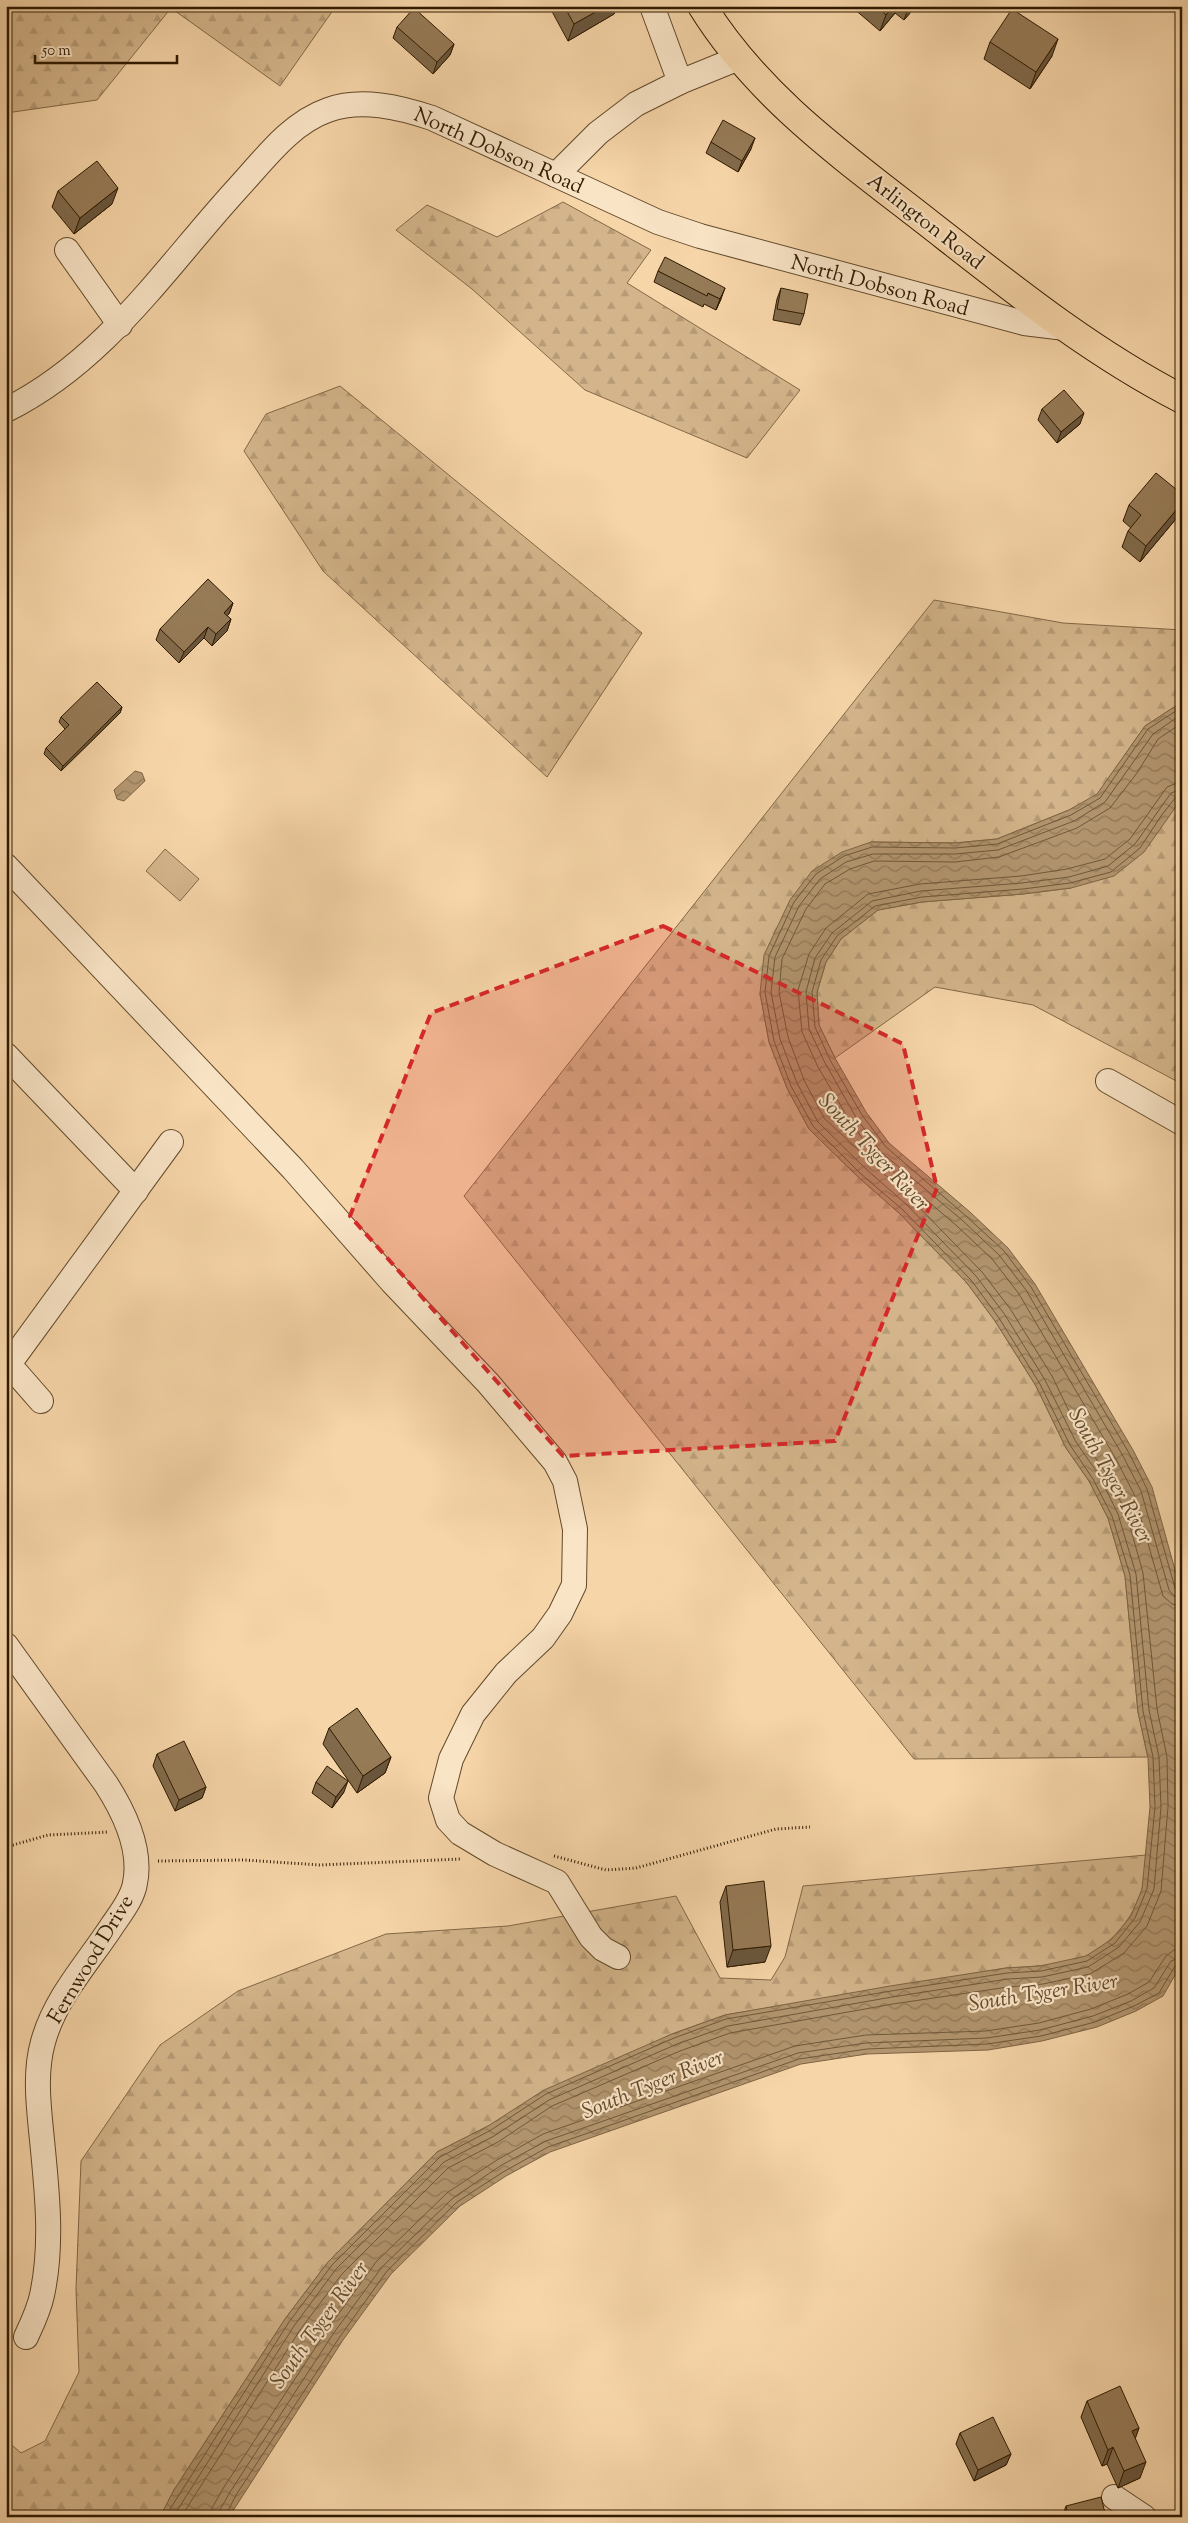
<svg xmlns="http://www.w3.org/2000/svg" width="1188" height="2523" font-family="'Sorts Mill Goudy',serif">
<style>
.green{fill:#d4b58b;stroke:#826846}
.forest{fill:url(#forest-firs);stroke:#826846}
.water{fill:url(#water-waves);stroke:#7e6443}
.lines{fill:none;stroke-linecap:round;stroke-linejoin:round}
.shore{stroke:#705838;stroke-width:1}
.minor-casing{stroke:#61492a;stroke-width:26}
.major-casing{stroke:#2f1a00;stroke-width:30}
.path{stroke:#2f1a00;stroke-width:3;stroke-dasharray:1 2.5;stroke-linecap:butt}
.minor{stroke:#f9e4c6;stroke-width:24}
.major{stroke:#f6d5a8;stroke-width:28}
.wall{fill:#816a4b;stroke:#2f1a00}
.shaded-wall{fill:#69563d;stroke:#2f1a00}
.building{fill:#967b57;stroke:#2f1a00}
.marked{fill:#d62828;fill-opacity:0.2;stroke:#d62828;stroke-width:4;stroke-dasharray:10 6;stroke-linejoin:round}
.labels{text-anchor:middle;stroke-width:4.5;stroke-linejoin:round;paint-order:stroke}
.street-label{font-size:21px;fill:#2f1a00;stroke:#f9e4c6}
.water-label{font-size:22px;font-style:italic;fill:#634b2c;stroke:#f9e4c6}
</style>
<defs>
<pattern id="forest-firs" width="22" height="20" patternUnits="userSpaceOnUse" patternTransform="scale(1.25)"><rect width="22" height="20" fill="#d4b58b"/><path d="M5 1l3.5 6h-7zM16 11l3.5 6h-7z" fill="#b69b76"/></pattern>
<pattern id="water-waves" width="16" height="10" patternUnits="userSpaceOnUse" patternTransform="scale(1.25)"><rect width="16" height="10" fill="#b2956f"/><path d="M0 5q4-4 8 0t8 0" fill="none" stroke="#917959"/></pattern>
</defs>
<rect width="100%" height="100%" fill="#f6d5a8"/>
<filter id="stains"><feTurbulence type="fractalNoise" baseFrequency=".004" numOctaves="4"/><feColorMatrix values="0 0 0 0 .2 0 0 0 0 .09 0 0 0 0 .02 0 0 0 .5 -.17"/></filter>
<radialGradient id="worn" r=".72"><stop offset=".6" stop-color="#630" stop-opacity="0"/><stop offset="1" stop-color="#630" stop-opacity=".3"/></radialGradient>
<polygon class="green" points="165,849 199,879 180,901 146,871"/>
<g class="forest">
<polygon points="6,6 336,6 280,86 171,8 97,100 6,113"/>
<polygon points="563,202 651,250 627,283 800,390 747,458 585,390 472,289 396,230 427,205 497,237"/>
<polygon points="340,386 642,633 547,777 323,571 244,451 266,414"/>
<polygon points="934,600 1063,623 1182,630 1182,702 1145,726 1097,795 1069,810 997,839 955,843 871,842 760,993 769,1042 787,1088 809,1129 858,1177 899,1213 967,1283 995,1321 1036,1386 1066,1448 1089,1481 1108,1518 1125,1576 1138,1712 1148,1757 914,1759 464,1196"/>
<polygon points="1182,798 1182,1084 1033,1005 935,987 835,1058 819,1025 817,992 826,962 841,939 878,910 922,902 1023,894 1071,888 1164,819"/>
<path d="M1146 1855C1145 1866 1145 1879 1142 1889 1134 1917 1113 1943 1086 1956 1067 1965 1028 1967 1006 1968L725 2015 672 2034 630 2054 437 2152 328 2262 285 2319 174 2490 160 2517H6V2440L21 2453 45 2441 79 2372 76 2289 81 2161 160 2045 238 1991 386 1934 508 1926 676 1896 720 1978 771 1980 785 1957 803 1886Z"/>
</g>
<g class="water">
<polygon points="1182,702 1182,798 1144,852 1114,876 1071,888 1023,894 922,902 878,910 841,939 826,962 817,992 819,1025 835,1058 866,1112 889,1143 970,1212 1008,1248 1035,1284 1133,1450 1152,1487 1182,1595 1182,1963 1163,1996 1136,2011 1097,2027 1042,2041 988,2050 867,2054 801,2064 550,2152 506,2176 460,2206 391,2274 343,2340 229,2517 160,2517 174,2490 285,2319 328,2262 437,2152 488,2126 544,2090 672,2034 725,2015 890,1986 1006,1968 1040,1966 1086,1956 1112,1939 1131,1916 1142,1889 1150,1807 1148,1758 1138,1712 1125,1576 1108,1518 1089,1481 1066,1448 1036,1386 995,1321 967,1283 899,1213 858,1177 809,1129 787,1088 769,1042 760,993 764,955 790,900 812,871 842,852 871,842 955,843 997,839 1069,810 1097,794 1145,726"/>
<polygon points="135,771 142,773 145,781 124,801 117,799 114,790"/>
</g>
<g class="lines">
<g class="shore">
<polyline points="1182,781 1167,787 1130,839 1105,859 1067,869 1021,876 920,884 868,894 826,928 809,954 798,990 802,1032 818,1067 851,1123 876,1157 957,1226 993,1260 1019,1294 1116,1459 1134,1494 1163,1596 1172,1604 1182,1606"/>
<polyline points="1182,789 1171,793 1135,844 1108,866 1069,877 1022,883 921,891 872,901 832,933 815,958 806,992 809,1029 825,1063 857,1119 881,1152 962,1220 999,1255 1026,1290 1123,1456 1141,1491 1169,1590 1174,1596 1182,1598"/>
<polyline points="1182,795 1176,797 1161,816 1140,848 1111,872 1070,883 1023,889 922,897 875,906 837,936 821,960 812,992 815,1027 830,1060 862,1115 886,1147 966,1216 1004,1251 1031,1287 1129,1453 1147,1489 1175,1588 1182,1592"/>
<polyline points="165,2517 289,2322 332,2265 440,2157 491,2130 546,2094 674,2038 726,2019 891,1991 1007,1973 1041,1971 1087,1961 1115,1943 1135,1918 1147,1889 1155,1807 1153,1757 1143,1711 1130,1575 1112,1516 1093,1479 1070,1445 1040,1384 999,1318 971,1280 903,1210 861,1174 813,1126 791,1086 774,1041 765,992 769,956 794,902 816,874 844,856 872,847 955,848 997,844 1071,815 1100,798 1148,729 1182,707"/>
<polyline points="173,2517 294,2326 336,2269 444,2162 494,2136 549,2100 677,2044 728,2026 892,1997 1008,1979 1042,1977 1088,1967 1119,1947 1140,1922 1154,1889 1161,1807 1159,1757 1149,1710 1136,1574 1118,1514 1099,1475 1076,1442 1045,1380 1005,1315 976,1276 907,1205 866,1169 818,1122 797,1083 780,1039 771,992 775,957 799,906 820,879 846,862 873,854 955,854 998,850 1074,821 1105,802 1153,734 1182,714"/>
<polyline points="181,2517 300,2330 342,2274 448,2168 498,2142 552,2106 680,2051 730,2033 893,2004 1008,1987 1043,1984 1090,1974 1124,1953 1147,1926 1161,1891 1168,1807 1167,1757 1157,1709 1143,1573 1126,1512 1105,1472 1082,1438 1052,1376 1011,1310 982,1272 912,1200 824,1118 804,1080 788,1037 779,992 782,959 806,909 825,884 850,869 874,861 955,862 999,857 1077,828 1110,808 1137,773 1158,739 1182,723"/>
<polyline points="211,2517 212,2508 224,2487 327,2330 376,2262 448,2192 497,2160 543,2134 795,2046 866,2035 986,2031 1039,2023 1091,2009 1128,1994 1149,1982 1166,1956 1174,1950 1182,1949"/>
<polyline points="218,2517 220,2510 230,2492 333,2334 382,2267 453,2198 500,2166 546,2141 798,2053 866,2043 987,2038 1040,2030 1093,2016 1131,2001 1154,1988 1171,1961 1182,1957"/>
<polyline points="225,2517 236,2495 339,2338 387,2271 457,2202 503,2172 548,2147 799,2059 867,2049 987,2044 1041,2036 1095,2022 1134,2006 1159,1993 1175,1966 1182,1963"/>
</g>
<g class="minor-casing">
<g id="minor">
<polyline points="652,6 680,82 739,58"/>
<polyline points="556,175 598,133 636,104 680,82"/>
<polyline points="67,250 120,325"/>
<path d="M6 410C105 361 165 268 237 189 263 161 290 123 328 110 361 98 399 107 432 118L658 222 700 236 1024 323 1065 328"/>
<polyline points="6,866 293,1169 392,1282 488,1383 555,1462 565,1481 575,1529 574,1585 560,1614 543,1638 506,1673 473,1714 451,1759 441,1798 448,1820 460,1833 495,1854 557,1882 591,1937 603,1949 618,1957"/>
<polyline points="6,1055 136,1191"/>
<polyline points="1108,1081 1182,1123"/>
<polyline points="6,1361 41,1401"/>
<polyline points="9,1364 171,1142"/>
<path d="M6 1645 106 1784C124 1812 142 1849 135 1883 133 1898 120 1914 112 1926 87 1964 55 1998 43 2042 34 2074 39 2109 42 2140 47 2191 53 2245 42 2295 39 2310 32 2324 26 2337"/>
<polyline points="1114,2497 1144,2517"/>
</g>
</g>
<g class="major-casing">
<path id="major" d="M702 6C758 97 845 158 927 222 1009 286 1089 351 1182 399"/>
</g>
<g class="path">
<polyline points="6,1847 48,1835 109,1832"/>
<polyline points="554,1856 606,1870 636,1868 776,1829 810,1827"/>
<polyline points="158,1861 244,1860 320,1865 461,1859"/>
</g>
<use href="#minor" class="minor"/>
<use href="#major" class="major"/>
</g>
<g class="wall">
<polygon points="549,6 617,6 614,14 568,41"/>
<polygon points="853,6 916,6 904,20 895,13 880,31 853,8"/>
<polygon points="397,27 454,44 450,55 433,74 393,38"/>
<polygon points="990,42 1052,56 1030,89 984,59"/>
<polygon points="711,142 751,149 738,172 706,153"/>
<polygon points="58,191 112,204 74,234 52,207"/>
<polygon points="658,271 721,299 716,310 704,304 703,307 654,282"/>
<polygon points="781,288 804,314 800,325 773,320 777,299"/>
<polygon points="1042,409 1080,424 1057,443 1038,420"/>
<polygon points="1182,494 1182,509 1180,514 1140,562 1122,547 1128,531 1131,528 1123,521 1129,505"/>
<polygon points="233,603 229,614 227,616 231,619 227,631 212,646 204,638 179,663 156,640 160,629"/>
<polygon points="122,707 120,713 61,771 44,754 46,748 65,729 59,722 61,717"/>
<polygon points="329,1728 391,1757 385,1773 357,1793 323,1744"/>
<polygon points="157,1754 206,1787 202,1798 175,1811 153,1766"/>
<polygon points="316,1782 344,1792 332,1808 312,1793"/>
<polygon points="726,1886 765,1962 727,1967 720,1902"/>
<polygon points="1087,2401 1139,2428 1135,2438 1140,2478 1118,2488 1107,2464 1102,2466 1081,2417"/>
<polygon points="960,2433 1011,2454 1006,2465 974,2481 956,2444"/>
<polygon points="1066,2506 1106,2517 1062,2517"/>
</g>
<g class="shaded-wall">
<polygon points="606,6 617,6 614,14 568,41 574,24"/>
<polygon points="893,6 898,6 895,13 880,31 886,15"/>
<polygon points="909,6 916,6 904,20"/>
<polygon points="1058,39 1052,56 1030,89 1036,72"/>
<polygon points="454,44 450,55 433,74 437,62"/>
<polygon points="755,138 751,149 738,172 742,161"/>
<polygon points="118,188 112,204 74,234 80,218"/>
<polygon points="725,288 721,299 716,310 720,299"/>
<polygon points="1084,413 1080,424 1057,443 1061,432"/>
<polygon points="1182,503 1182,509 1180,514 1140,562 1146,546"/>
<polygon points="233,603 229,614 219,624 224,613"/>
<polygon points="231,619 227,631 212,646 216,634"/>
<polygon points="208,627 204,638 179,663 184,652"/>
<polygon points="122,707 120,713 61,771 63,766"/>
<polygon points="391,1757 385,1773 357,1793 363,1776"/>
<polygon points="348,1781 344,1792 332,1808 336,1797"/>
<polygon points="206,1787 202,1798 175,1811 179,1800"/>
<polygon points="771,1946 765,1962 727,1967 733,1950"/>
<polygon points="1139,2428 1133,2445 1132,2431"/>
<polygon points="1113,2447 1107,2464 1102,2466 1108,2450"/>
<polygon points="1011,2454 1006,2465 974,2481 978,2470"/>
<polygon points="1146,2462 1140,2478 1118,2488 1124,2471"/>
</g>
<g class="building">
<polygon points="564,6 606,6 574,24"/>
<polygon points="876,6 893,6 886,15"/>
<polygon points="414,8 454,44 437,62 397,27"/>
<polygon points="1012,9 1058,39 1036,72 990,42"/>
<polygon points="723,120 755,138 742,161 711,142"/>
<polygon points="97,161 118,188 80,218 58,191"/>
<polygon points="665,257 725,288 720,299 708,293 707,296 658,271"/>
<polygon points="781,288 808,294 804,314 777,309"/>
<polygon points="1064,390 1084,413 1061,432 1042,409"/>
<polygon points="1156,473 1182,494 1182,503 1146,546 1128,531 1141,515 1129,505"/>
<polygon points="208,579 233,603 224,613 231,619 216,634 208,627 184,652 160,629"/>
<polygon points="97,682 122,707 63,766 46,748 69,725 61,717"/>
<polygon points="357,1708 391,1757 363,1776 329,1728"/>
<polygon points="184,1741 206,1787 179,1800 157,1754"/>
<polygon points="327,1766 348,1781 336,1797 316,1782"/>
<polygon points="764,1881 771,1946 733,1950 726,1886"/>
<polygon points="1120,2386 1139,2428 1132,2431 1146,2462 1124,2471 1113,2447 1108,2450 1087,2401"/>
<polygon points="993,2417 1011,2454 978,2470 960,2433"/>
<polygon points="1101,2497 1106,2517 1068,2517 1066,2506"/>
</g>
<path class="marked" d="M663 926 903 1044 937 1188 835 1441 563 1456 350 1216 431 1013Z"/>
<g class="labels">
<g class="street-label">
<text transform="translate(499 150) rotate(24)" y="7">North Dobson Road</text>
<text transform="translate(926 221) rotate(38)" y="7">Arlington Road</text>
<text transform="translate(880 285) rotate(15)" y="7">North Dobson Road</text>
<text transform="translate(90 1959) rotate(-59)" y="7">Fernwood Drive</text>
</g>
<g class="water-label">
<text transform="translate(875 1151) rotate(47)" y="8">South Tyger River</text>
<text transform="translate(1112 1475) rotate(61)" y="8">South Tyger River</text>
<text transform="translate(1043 1991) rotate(-9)" y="8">South Tyger River</text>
<text transform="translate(652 2083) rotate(-22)" y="8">South Tyger River</text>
<text transform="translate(318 2324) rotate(-54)" y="8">South Tyger River</text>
</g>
</g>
<rect width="1188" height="2523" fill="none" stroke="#f6d5a8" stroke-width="25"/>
<rect x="8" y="8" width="1173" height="2508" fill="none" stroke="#2f1a00" stroke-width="2.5"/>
<rect x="12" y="12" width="1163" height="2498" fill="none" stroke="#2f1a00"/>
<path d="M35 55v8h142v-8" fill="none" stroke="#2f1a00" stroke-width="2.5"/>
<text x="42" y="55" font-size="15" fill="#2f1a00" stroke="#f9e4c6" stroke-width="4" paint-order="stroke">50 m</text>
<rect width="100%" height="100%" filter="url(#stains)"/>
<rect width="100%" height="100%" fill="url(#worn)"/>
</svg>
